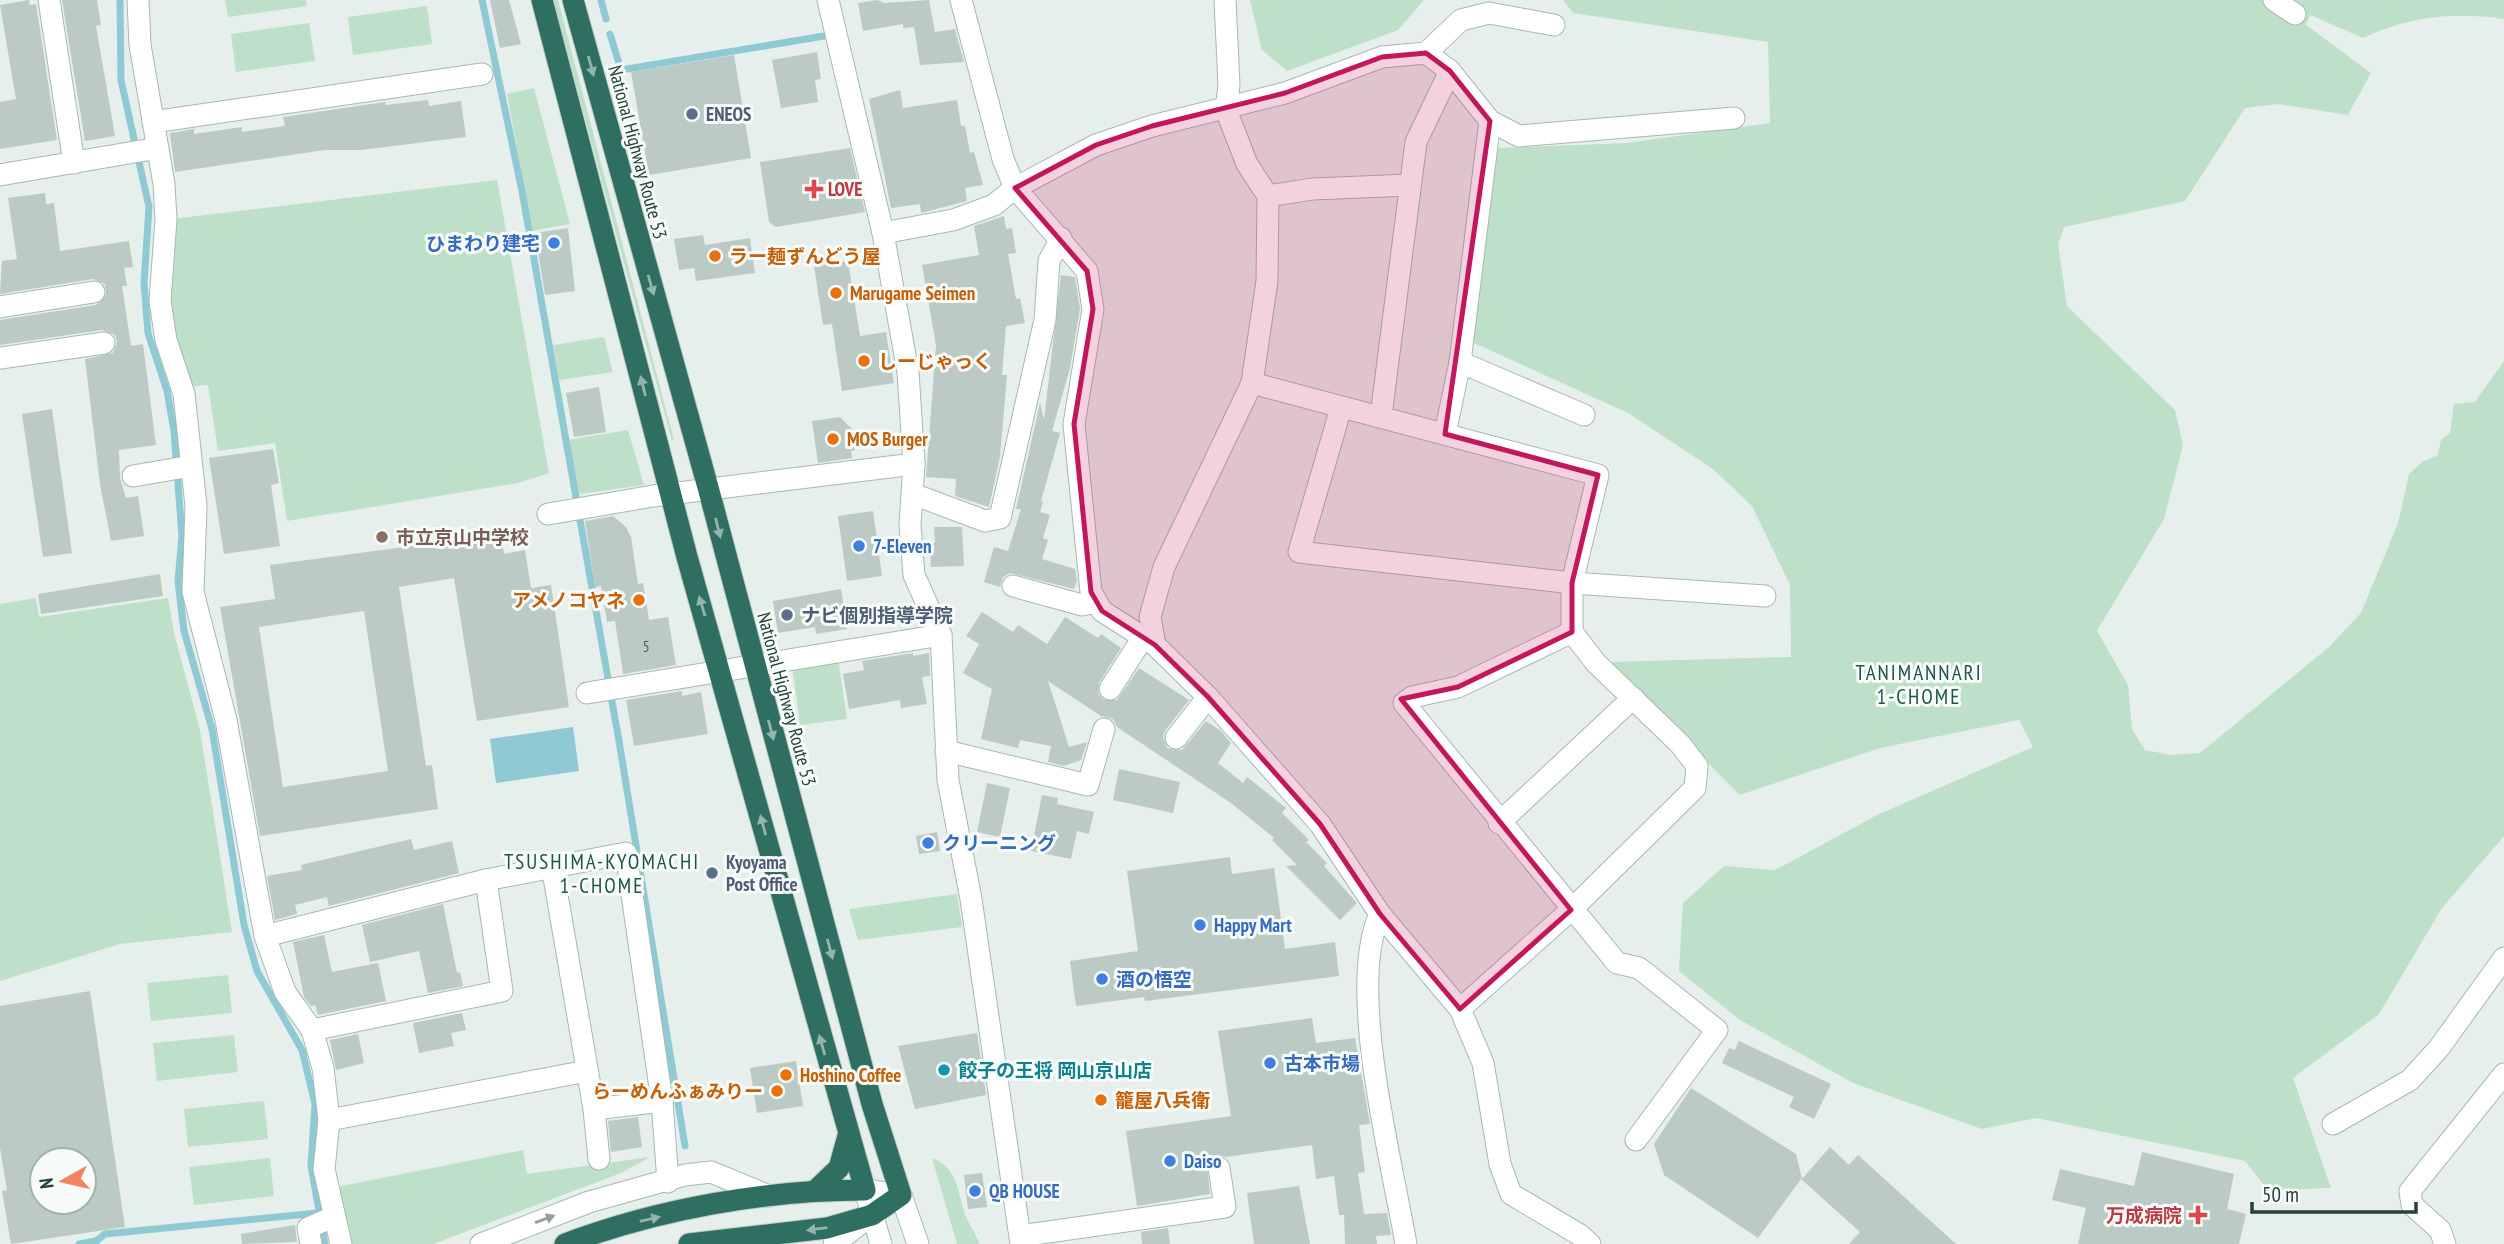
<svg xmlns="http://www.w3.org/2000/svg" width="2504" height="1244" font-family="'PT Sans Narrow','Noto Sans JP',sans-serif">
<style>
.green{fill:#bfe0c8}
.water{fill:#8ec9d4}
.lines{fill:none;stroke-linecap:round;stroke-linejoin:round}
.stream{stroke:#8ec9d4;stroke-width:7}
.building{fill:#bbcac4;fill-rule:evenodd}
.minor-casing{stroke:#a8b8b2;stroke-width:23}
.highway-casing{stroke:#c2cac8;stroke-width:23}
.minor{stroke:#fff;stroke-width:21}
.highway{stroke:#2f6f62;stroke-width:21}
.oneway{fill:#93b5ae}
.oneway2{fill:#92a09c}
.marked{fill:#c2185b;fill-opacity:0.2;stroke:#c2185b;stroke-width:5;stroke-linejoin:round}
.service-dot{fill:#5c6f8a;stroke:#f7fbf9;stroke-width:2.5}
.health-dot{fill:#e0444e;stroke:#f7fbf9;stroke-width:2.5}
.shop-dot{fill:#3f7fe0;stroke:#f7fbf9;stroke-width:2.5}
.food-dot{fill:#e8710a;stroke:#f7fbf9;stroke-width:2.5}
.education-dot{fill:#8d6e63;stroke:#f7fbf9;stroke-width:2.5}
.culture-dot{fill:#0f9aa8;stroke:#f7fbf9;stroke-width:2.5}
.labels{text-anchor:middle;stroke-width:6;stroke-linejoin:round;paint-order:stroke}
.number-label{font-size:16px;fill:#4a645c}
.service-label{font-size:19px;font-weight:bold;fill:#4e5e75;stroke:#f7fbf9;text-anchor:start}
.street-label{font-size:19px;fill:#24423a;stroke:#f7fbf9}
.health-label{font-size:19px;font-weight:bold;fill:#be3a42;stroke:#f7fbf9;text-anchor:start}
.shop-label{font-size:19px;font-weight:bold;fill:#366cbe;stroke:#f7fbf9;text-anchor:start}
.food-label{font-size:19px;font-weight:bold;fill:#c56008;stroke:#f7fbf9;text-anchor:start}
.education-label{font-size:19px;font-weight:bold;fill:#785e54;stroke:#f7fbf9;text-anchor:start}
.culture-label{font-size:19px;font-weight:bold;fill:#0d838f;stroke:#f7fbf9;text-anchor:start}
.neighbourhood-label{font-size:21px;letter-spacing:2px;fill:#1f5548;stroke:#f7fbf9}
</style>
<rect width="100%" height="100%" fill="#e6efeb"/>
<g class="green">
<polygon points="225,0 306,0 307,6 228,17"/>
<polygon points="553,0 558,0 674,440 672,441"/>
<polygon points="1250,0 1424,0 1398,30 1287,71 1262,50"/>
<path d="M1563 0H2504V19C2452 12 2411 16 2363 38L2310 15 2306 25 2371 73 2348 115 2278 104 2245 108 2185 201 2064 227 2058 244 2067 306 2175 410 2183 445 2164 519 2097 631 2128 685 2132 729 2145 750 2171 755 2200 753 2329 647 2361 613 2398 523 2409 474 2422 462 2438 455 2441 440 2450 433 2454 404 2475 402 2504 361V836L2442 908 2379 1014 2293 1078 2331 1188 2268 1190 2245 1161 2036 1118 1982 1129 1853 1083 1740 1020 1679 971 1683 903 1724 866 1775 870 1877 815 2033 747 2019 720 1880 748 1740 795 1607 662 1791 657 1790 585 1752 506 1713 469 1628 413 1472 342 1497 148 1627 143 1770 123 1768 42 1573 13Z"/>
<polygon points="427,6 432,44 353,55 348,17"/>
<polygon points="309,23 315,61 236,72 231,34"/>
<polygon points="534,88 570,224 532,231 507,94"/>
<polygon points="497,180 549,473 518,483 287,521 275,443 218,451 208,385 189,387 165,300 172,219"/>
<polygon points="604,337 613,372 559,380 553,345"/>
<polygon points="628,430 644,485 579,494 568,440"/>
<polygon points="36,598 39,617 168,598 174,633 200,730 232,932 120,944 0,981 0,604"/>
<polygon points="838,658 847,719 800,725 792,666"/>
<polygon points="957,894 962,927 858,940 849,909"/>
<polygon points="228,975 232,1013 151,1021 147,983"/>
<polygon points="234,1035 238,1072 157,1081 153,1043"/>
<polygon points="264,1101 268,1139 188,1147 184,1109"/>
<polygon points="523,1150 527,1174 650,1157 621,1173 433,1244 344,1244 332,1188"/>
<polygon points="270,1158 274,1196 194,1205 189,1167"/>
<path d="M932 1158C960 1169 957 1194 967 1219 971 1227 976 1236 980 1244H957Z"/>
</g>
<polygon class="water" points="573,727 579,771 496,783 490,739"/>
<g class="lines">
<g class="stream">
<polyline points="120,0 121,80 149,207 144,283 148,333 167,391 174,431 182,536 178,581 184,631 212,729 244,925 257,971 302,1050 315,1104 311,1166 325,1244"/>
<polyline points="482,0 522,191 619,741 685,1146"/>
<polyline points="601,0 606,19"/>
<polyline points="610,34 621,70 830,35"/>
<polyline points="96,1241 105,1234 317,1213"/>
<polyline points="79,1244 96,1241 96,1244"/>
</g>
</g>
<g class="building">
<polygon points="29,0 30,5 36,4 57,140 0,149 0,102 16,99 0,5"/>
<polygon points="62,0 97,0 101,25 96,26 115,136 85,141"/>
<polygon points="490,0 509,0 521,44 500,48"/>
<polygon points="878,0 884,3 929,0 935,32 955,29 964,62 920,65 914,27 903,28 903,24 863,31 858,3"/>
<polygon points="817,52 821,79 815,80 818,102 781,108 772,60"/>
<polygon points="734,55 751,158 649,175 631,72"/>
<polygon points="900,90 903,108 957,100 961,126 965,126 970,153 974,152 983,185 965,188 967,201 921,213 920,204 891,208 869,99"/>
<polygon points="428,100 429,106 461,101 466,137 361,150 325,150 175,172 170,133 194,129 194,134 242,127 242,132 285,126 283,117 385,102 386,105"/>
<polygon points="850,148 865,212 776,227 769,222 760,162"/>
<polygon points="45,193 46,204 54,203 60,251 129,241 133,267 124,268 127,286 122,286 131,346 143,344 156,445 119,450 120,478 126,498 138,496 144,536 111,541 100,484 85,359 113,353 117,342 115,335 102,330 0,345 0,320 96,305 106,296 105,284 93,279 0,294 2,261 17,259 8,198"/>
<polygon points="1004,216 1006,229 1012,228 1016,253 1008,254 1016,299 1020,298 1025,323 1006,326 1002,375 1007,375 1000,457 989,507 955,496 956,479 926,477 936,345 922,265 979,255 974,226"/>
<polygon points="568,228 575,291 545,295 535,233"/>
<polygon points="703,235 705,245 750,238 755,273 696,281 694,268 679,270 674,239"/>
<polygon points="848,261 860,336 886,332 894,383 842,391 832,324 823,325 814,266"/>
<polygon points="1061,275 1075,277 1080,309 1070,368 1052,431 1060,433 1041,501 1043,502 1040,512 1050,515 1043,538 1048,540 1042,559 1075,569 1077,580 1074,589 1010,573 1003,577 1000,587 984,582 994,547 1008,551 1021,509 1016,509 1040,403 1044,420"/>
<polygon points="599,387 606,432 574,437 566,393"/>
<polygon points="52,409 72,553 43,557 22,414"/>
<polygon points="840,417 852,429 855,450 851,451 852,458 818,463 812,421"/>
<polygon points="273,449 279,483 271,485 280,546 224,554 209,458"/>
<polygon points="873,511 882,576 847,581 838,516"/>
<polygon points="613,516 626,527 631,537 638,584 643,583 649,620 668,617 676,665 623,674 615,621 607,622 601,586 595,587 585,521"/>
<polygon points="934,527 962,527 964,566 931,567 930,543 935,543"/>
<path d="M501 534 504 554 525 550 531 588 551 585 569 707 477 721 454 578 399 587 426 766 432 765 438 809 260 836 220 607 275 599 270 565ZM364 611 388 771 283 787 259 627Z"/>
<polygon points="160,574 163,596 41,614 38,594"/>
<polygon points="841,589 847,629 816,634 815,627 778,633 773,601"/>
<polygon points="982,612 1013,632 1018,625 1047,644 1065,617 1098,638 1101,634 1121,648 1099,683 1098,694 1104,700 1117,700 1139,668 1189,700 1165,731 1163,737 1167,748 1182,750 1206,721 1221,731 1231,743 1218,763 1243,783 1247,777 1286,808 1282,813 1309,840 1306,842 1327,863 1324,866 1357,903 1340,920 1286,866 1297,865 1272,840 1274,838 1231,803 1117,727 1113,719 1101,716 1048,681 1069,747 1087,742 1081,760 1064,766 1048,762 1051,746 1020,740 1018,748 981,739 992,689 963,673 979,644 966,636"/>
<polygon points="913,653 913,656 929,653 930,676 922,677 927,704 901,708 900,700 849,709 843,674 864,670 862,661"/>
<polygon points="682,691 682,696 701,692 708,734 634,746 626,700"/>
<polygon points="1119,769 1180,782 1173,813 1113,800"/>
<polygon points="987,783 1010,788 1000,837 977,832"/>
<polygon points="1042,795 1058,798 1057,804 1094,812 1089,834 1077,831 1071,859 1031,851"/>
<polygon points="937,832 940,851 919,854 916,836"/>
<polygon points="411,839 414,850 452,841 459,873 329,906 327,897 295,905 297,914 275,920 267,876 302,870 301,865"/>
<polygon points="1230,857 1232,874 1274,868 1285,949 1335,942 1339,976 1145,1001 1144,997 1076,1006 1070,961 1138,951 1127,871"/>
<polygon points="443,904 457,973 460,972 463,986 428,993 419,951 370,962 362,925"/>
<polygon points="324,935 332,972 378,963 386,1001 318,1015 315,1005 311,1006 304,997 293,942"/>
<path d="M90 991 125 1227 11 1244 2 1191 7 1190 0 1148V1006ZM42 1160H84V1202H42Z"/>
<polygon points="462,1013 466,1030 451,1033 454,1046 419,1053 413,1023"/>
<polygon points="1312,1018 1316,1043 1355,1038 1370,1124 1359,1125 1365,1172 1358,1173 1364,1214 1387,1213 1391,1235 1376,1236 1377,1244 1345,1244 1344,1215 1339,1215 1334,1176 1316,1179 1312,1145 1226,1157 1216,1155 1207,1164 1210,1194 1137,1206 1126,1131 1231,1116 1218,1031"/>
<polygon points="977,1033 986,1095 915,1109 898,1046"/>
<polygon points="358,1034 364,1063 336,1070 330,1040"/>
<polygon points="1739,1041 1831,1084 1814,1119 1789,1107 1794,1097 1722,1063 1729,1048 1735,1050"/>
<polygon points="796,1061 803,1106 757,1113 750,1068"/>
<polygon points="1691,1088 1796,1154 1802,1179 1830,1147 1849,1165 1858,1155 1956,1244 1849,1244 1860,1232 1801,1179 1758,1238 1664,1175 1654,1144"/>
<polygon points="638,1117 642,1147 611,1152 608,1121"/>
<polygon points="2142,1152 2234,1174 2227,1209 2246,1214 2239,1244 2078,1244 2086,1208 2052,1200 2060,1169 2134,1186"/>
<polygon points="982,1173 987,1207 968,1209 964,1175"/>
<polygon points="1299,1186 1310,1244 1254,1244 1247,1193"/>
<polygon points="295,1225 297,1242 242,1244 241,1234"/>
<polygon points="1168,1228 1170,1244 1142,1244 1141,1232"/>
</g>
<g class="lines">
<g class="minor-casing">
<g id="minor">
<polyline points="49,0 74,163"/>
<polyline points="138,0 140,45 164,184 166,219 160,301 166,340 184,394 196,506 193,592 226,720 265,936 285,992 312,1030 323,1068 329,1120 324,1169 341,1244"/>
<polyline points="828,0 883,233 908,372 914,464 910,525 914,575 941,635 948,780 971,899 1021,1244"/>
<polyline points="961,0 1003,159 1015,188 1087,271 1093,309 1074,424 1091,592 1102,611 1155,645 1208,697 1320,824 1380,914 1460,1009 1483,1063 1500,1164 1511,1194 1580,1235 1590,1244"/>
<polyline points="2274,0 2295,14"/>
<polyline points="1426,53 1461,20 1489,13 1554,25"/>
<polyline points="153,122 482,74"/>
<polyline points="0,175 158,148"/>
<polyline points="1268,196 1313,189 1409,185"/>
<polyline points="883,233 953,220 994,205 1015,188 1096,145 1152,126 1285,93 1382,57 1426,53 1450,71 1490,121 1519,136 1734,118"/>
<polyline points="0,307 94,292"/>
<polyline points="0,358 104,343"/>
<polyline points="1460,362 1584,415"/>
<polyline points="1252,383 1598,475 1572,583 1572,632 1596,663 1680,744 1697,766 1695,788 1571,910 1460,1009"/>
<polyline points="1341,408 1299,552 1572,583 1765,596"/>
<polyline points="1381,416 1416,142 1450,71"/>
<polyline points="1445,434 1460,362 1490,121"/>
<polyline points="133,476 191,466"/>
<polyline points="913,494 985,521 1000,518 1045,320 1049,261 1061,238"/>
<polyline points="548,514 653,496 914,464"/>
<polyline points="1013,586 1082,605 1097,602"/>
<polyline points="1572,632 1458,687 1412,697 1404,703 1617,963 1639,968 1717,1030 1636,1140"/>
<polyline points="1155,645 1150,617 1164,567 1252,383 1267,281 1268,196 1247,164 1226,110 1229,85 1225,0"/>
<polyline points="1110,689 1142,639"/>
<polyline points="587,693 941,635"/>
<polyline points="1176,738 1208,697"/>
<polyline points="946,751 1088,785 1104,729"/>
<polyline points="1499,823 1633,698"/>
<polyline points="552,866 594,1109 599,1159"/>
<path d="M1380 914C1346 987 1392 1162 1406 1244"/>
<polyline points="265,936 486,880 626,853 662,1101 668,1182"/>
<polyline points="312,1030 502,991 486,880"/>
<polyline points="594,1109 662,1101"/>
<polyline points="329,1120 587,1071"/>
<polyline points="2333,1124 2410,1080 2439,1048 2504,958"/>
<polyline points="1020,1236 1225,1207 1219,1168"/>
<polyline points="311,1244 308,1228 333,1217"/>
<polyline points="481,1244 589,1202 685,1175 711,1172 769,1196"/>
<polyline points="834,1244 870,1216"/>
<polyline points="881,1244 865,1190 901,1195 918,1244"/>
<polyline points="2445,1244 2440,1230 2412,1205 2410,1191 2504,1074"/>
</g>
</g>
<g class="highway-casing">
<g id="highway">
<path d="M542 0 687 557 865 1190C765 1190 658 1209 565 1244"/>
<polyline points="573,0 709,491 872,1104 901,1195 872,1215 827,1228 689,1244"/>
<polyline points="816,1190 839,1168 848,1136"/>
</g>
</g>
<use href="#minor" class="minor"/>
<use href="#highway" class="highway"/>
</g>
<defs><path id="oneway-solid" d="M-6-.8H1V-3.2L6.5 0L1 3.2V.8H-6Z" transform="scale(1.75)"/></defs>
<g class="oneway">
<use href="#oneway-solid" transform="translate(591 66) rotate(75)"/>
<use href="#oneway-solid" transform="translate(651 285) rotate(74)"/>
<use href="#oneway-solid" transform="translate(643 386) rotate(-104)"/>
<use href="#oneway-solid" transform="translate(718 528) rotate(76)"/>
<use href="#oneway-solid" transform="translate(702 606) rotate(-107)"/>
<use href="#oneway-solid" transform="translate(771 730) rotate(75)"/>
<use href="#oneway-solid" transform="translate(763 825) rotate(-105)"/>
<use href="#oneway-solid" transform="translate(830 949) rotate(75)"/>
<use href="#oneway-solid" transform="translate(822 1045) rotate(-106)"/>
<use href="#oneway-solid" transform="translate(650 1219) rotate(-13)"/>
<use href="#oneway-solid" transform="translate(817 1229) rotate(173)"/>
</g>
<use class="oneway2" href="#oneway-solid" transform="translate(545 1219) rotate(-20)"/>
<path class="marked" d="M1426 53 1450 71 1490 121 1445 434 1598 475 1572 583V632L1458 687 1401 699 1571 910 1460 1009 1380 914 1320 824 1208 697 1155 645 1102 611 1091 592 1074 424 1093 309 1087 271 1015 188 1096 145 1152 126 1285 93 1382 57Z"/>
<g class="service-dot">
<circle cx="692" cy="114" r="7"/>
<circle cx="787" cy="615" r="7"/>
<circle cx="712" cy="873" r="7"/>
</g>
<g class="health-dot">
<path d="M810.5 178.5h7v7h7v7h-7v7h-7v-7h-7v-7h7z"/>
<path d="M2194.5 1204.5h7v7h7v7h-7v7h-7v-7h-7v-7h7z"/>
</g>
<g class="shop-dot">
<circle cx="554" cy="243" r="7"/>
<circle cx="859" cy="546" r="7"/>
<circle cx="928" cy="843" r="7"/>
<circle cx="1200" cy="925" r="7"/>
<circle cx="1102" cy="979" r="7"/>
<circle cx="1270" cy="1063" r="7"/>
<circle cx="1170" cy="1161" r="7"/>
<circle cx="975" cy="1191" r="7"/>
</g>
<g class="food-dot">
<circle cx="715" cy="256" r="7"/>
<circle cx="836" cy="293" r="7"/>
<circle cx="864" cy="361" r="7"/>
<circle cx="833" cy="439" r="7"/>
<circle cx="639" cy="600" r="7"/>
<circle cx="786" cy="1075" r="7"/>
<circle cx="777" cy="1091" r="7"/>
<circle cx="1101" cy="1100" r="7"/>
</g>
<circle class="education-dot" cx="382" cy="537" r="7"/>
<circle class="culture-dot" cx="944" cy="1070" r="7"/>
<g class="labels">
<g class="number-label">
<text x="646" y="652">5</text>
</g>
<g class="service-label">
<text x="706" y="121">ENEOS</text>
<text x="801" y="622">ナビ個別指導学院</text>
<text x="726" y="869">Kyoyama<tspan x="726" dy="22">Post Office</tspan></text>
</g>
<g class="street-label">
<text transform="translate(638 152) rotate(75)" y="7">National Highway Route 53</text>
<text transform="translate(787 699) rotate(75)" y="7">National Highway Route 53</text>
</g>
<g class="health-label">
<text x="828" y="196">LOVE</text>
<text x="2182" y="1222" text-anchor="end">万成病院</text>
</g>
<g class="shop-label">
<text x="540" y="250" text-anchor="end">ひまわり建宅</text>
<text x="873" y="553">7-Eleven</text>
<text x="942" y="850">クリーニング</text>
<text x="1214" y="932">Happy Mart</text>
<text x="1116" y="986">酒の悟空</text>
<text x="1284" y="1070">古本市場</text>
<text x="1184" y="1168">Daiso</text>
<text x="989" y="1198">QB HOUSE</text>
</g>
<g class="food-label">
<text x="729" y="263">ラー麺ずんどう屋</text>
<text x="850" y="300">Marugame Seimen</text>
<text x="878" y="368">しーじゃっく</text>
<text x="847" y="446">MOS Burger</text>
<text x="625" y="607" text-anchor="end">アメノコヤネ</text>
<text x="800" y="1082">Hoshino Coffee</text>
<text x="763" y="1098" text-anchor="end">らーめんふぁみりー</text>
<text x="1115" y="1107">籠屋八兵衛</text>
</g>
<g class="education-label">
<text x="396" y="544">市立京山中学校</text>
</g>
<g class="culture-label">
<text x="958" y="1077">餃子の王将 岡山京山店</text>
</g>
<g class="neighbourhood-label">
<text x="1919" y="680">TANIMANNARI<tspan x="1919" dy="24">1-CHOME</tspan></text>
<text x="602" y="869">TSUSHIMA-KYOMACHI<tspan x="602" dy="24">1-CHOME</tspan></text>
</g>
</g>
<g transform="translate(63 1181) rotate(262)"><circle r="33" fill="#f7fbf9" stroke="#a3b1ad" stroke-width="2"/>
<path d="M0-5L12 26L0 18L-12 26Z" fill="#f4845f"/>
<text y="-10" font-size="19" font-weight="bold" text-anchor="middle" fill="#24423a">N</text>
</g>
<path d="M2252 1202v10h164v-10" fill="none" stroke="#24423a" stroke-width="3.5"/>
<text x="2262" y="1202" font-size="21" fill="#24423a" stroke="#f7fbf9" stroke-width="5" paint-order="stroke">50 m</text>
</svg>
